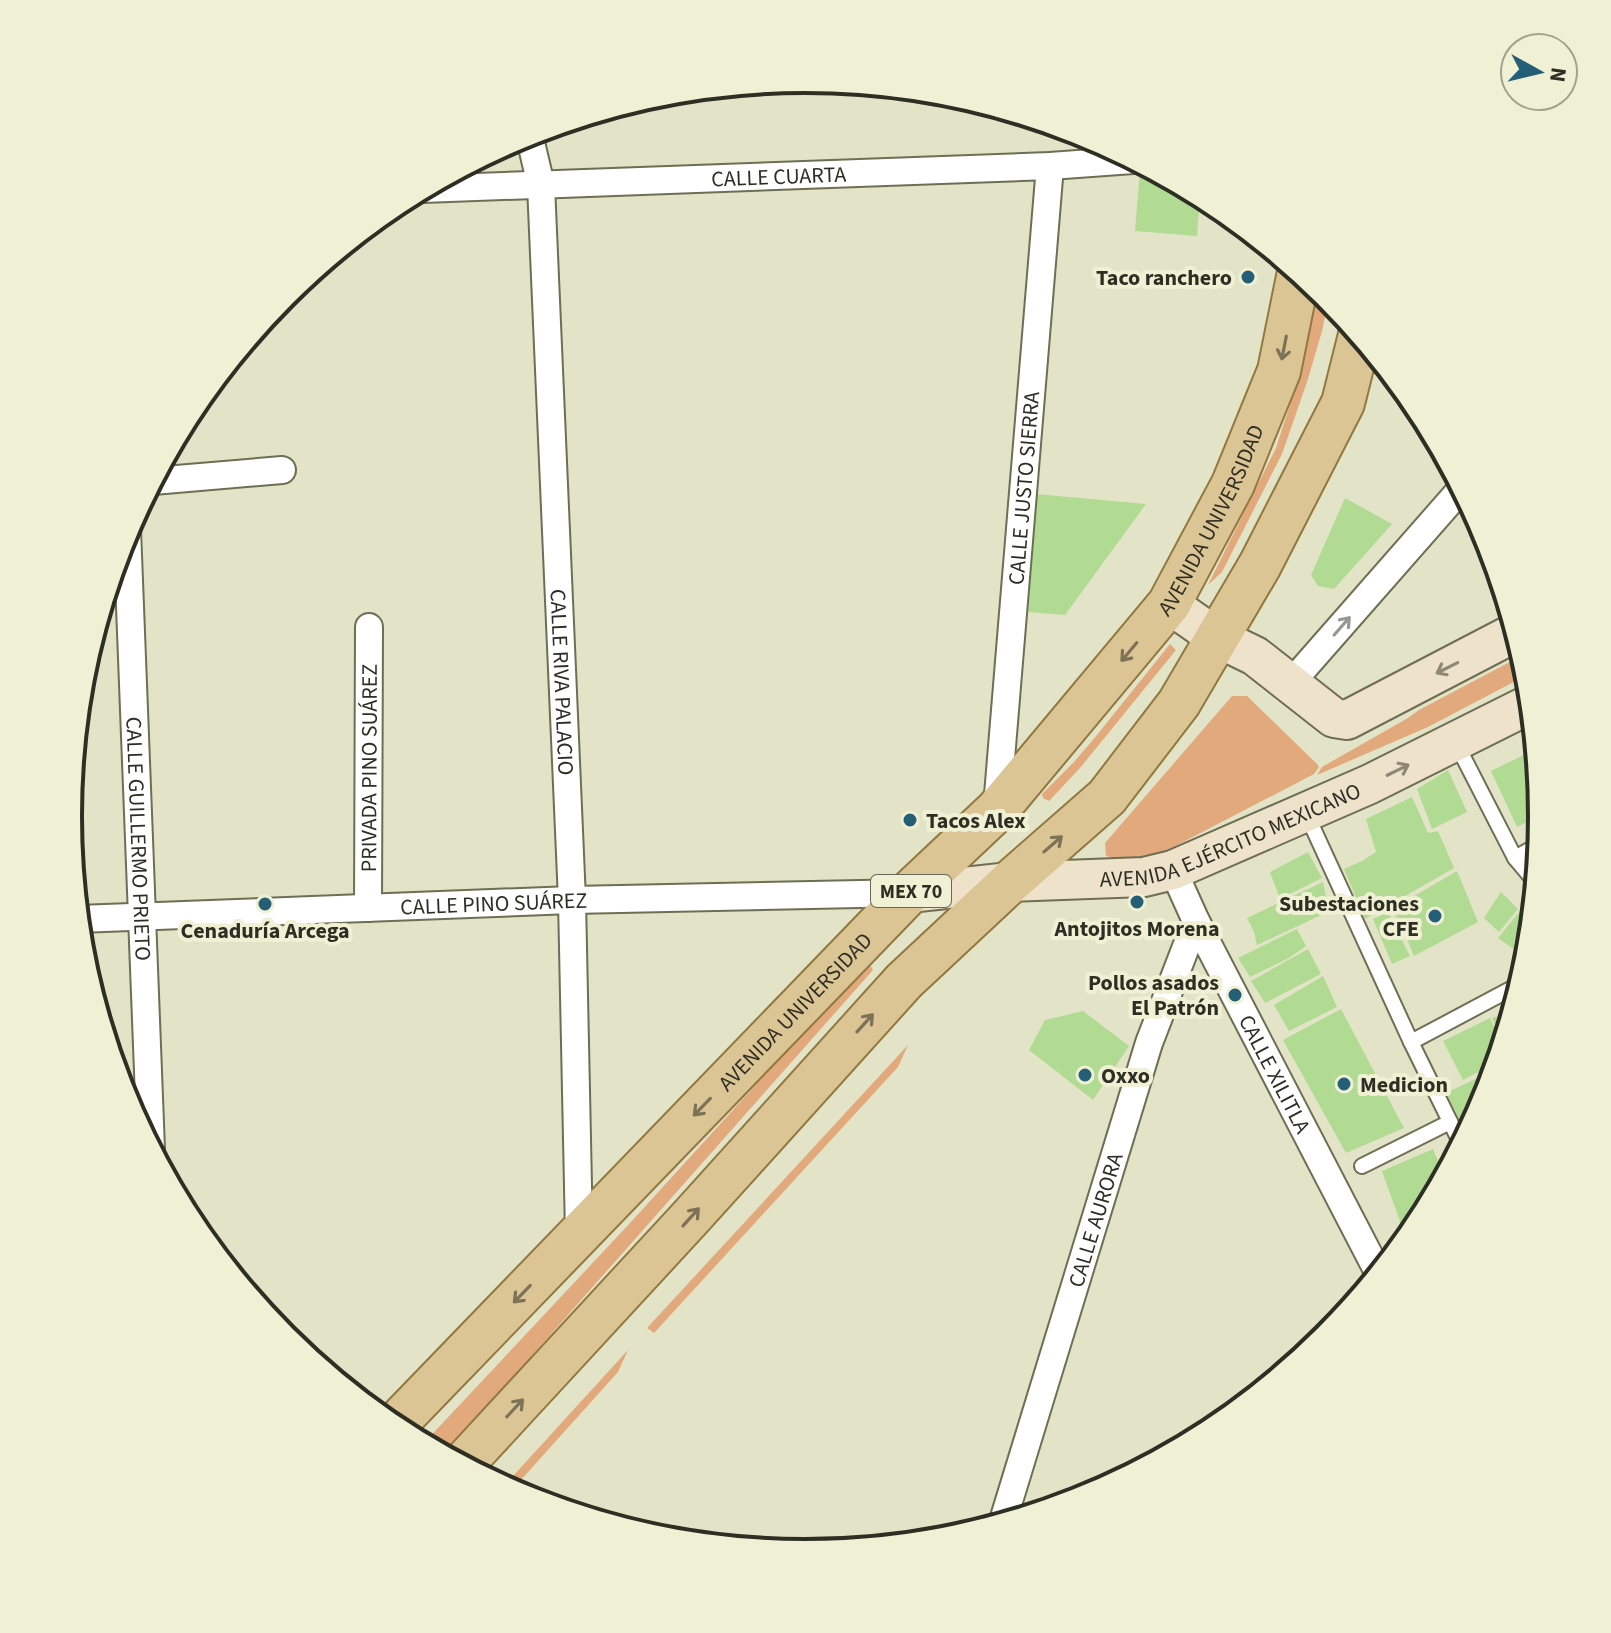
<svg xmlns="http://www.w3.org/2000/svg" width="1611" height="1633" font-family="'Source Sans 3',sans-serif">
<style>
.green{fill:#e1a97c}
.building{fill:#b1da93}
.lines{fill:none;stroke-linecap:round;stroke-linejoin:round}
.service-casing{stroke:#6d6e54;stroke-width:18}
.minor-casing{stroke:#6d6e54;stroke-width:30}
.secondary-casing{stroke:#6d6e54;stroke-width:42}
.primary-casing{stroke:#90783f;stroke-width:46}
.service{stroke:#fff;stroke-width:14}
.minor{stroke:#fff;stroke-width:26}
.secondary{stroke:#eee2ca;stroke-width:38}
.primary{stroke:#dcc595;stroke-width:42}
.oneway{stroke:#7c7257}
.oneway2{stroke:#969792}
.oneway3{stroke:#8e8877}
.poi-dot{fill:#245f77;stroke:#f0f1d4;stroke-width:3}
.labels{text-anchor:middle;stroke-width:8;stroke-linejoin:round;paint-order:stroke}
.shield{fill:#f0f1d4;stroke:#686959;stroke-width:2}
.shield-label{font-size:20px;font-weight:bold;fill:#2e2f24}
.street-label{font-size:22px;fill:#2e2f24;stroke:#f0f1d4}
.poi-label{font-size:22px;font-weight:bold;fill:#2e2f24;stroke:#f0f1d4;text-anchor:end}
.rim{fill:none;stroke:#2e2f24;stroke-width:4}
</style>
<rect width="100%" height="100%" fill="#e3e4c7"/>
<g class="green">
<polygon points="1310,281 1329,297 1322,331 1307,382 1282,454 1222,572 1208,585 1276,448 1299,377"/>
<polygon points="1170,644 1176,650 1080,768 1049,801 1043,798 1042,794 1074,762 1097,735"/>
<polygon points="1523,655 1529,674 1428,727 1317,775 1322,767 1408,718 1419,710"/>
<polygon points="1232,696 1247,696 1317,764 1319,767 1314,774 1143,863 1138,864 1106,856 1105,843"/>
<polygon points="870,965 873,970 444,1455 423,1444 631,1222 864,966"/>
<polygon points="908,1045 898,1067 654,1333 647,1328"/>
<polygon points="628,1350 618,1372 511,1491 503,1487"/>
</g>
<g class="building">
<polygon points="1140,170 1155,171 1200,195 1197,236 1135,231"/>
<polygon points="1036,494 1146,504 1065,615 1028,612"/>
<polygon points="1345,498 1392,524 1334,589 1318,586 1311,575"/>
<polygon points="1536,749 1543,814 1517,827 1491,771"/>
<polygon points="1448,770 1467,812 1432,829 1417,789"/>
<polygon points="1412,797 1428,833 1438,831 1454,868 1365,919 1344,869 1362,861 1376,852 1366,819"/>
<polygon points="1308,852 1322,878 1280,899 1270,872"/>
<polygon points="1457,871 1478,922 1414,956 1404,932 1392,909"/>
<polygon points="1323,882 1326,897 1332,910 1257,945 1254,932 1247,918"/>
<polygon points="1501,892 1518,909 1499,932 1484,918"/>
<polygon points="1520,911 1533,923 1531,935 1519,953 1498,938"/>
<polygon points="1388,912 1410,956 1392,964 1373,919"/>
<polygon points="1297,929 1306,946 1289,958 1250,977 1238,958"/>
<polygon points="1308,949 1321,974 1265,1003 1251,981"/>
<polygon points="1323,976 1337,1007 1289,1031 1274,1005"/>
<polygon points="1341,1009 1404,1128 1346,1153 1283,1040"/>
<polygon points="1083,1011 1129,1046 1093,1100 1029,1050 1045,1020"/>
<polygon points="1513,1012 1509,1027 1504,1042 1492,1018"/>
<polygon points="1490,1018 1503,1046 1498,1062 1463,1080 1443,1041"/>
<polygon points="1488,1073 1492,1081 1487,1099 1467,1135 1446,1093"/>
<polygon points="1433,1149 1445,1178 1423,1218 1402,1227 1382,1171"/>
</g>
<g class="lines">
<g class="service-casing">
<g id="service">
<polyline points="1456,743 1515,858 1540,844"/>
<polyline points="1306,813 1411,1042"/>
<polyline points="1515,858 1536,883"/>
<polyline points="1462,1146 1411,1042 1522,983"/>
<polyline points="1362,1166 1450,1122"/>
</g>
</g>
<g class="minor-casing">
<g id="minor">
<path id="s1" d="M529 134 541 185 572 900 579 1234"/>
<path id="s2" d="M423 189 1050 166 1133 160"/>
<polyline points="153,481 282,470"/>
<path id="s3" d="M127 529 151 1149"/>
<polyline points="1290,684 1462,488"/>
<path id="s4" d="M997 807 1050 166"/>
<path id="s5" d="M1173 870 1196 921 1379 1274"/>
<path id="s6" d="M368 908 369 627"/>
<path id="s7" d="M78 919 572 900 909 893"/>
<path id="s8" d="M1002 1524 1149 1043 1196 921"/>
</g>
</g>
<g class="secondary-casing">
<g id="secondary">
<polyline points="1169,604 1216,637 1255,656 1334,718 1347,720 1516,632"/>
<path id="s9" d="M909 893 1010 882 1144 877 1173 870 1370 784 1532 703"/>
</g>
</g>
<g class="primary-casing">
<g id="primary">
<path id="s10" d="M393 1427 909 893 997 810 1169 604 1233 484 1279 371 1299 272"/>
<polyline points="462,1465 691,1217 904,981 1010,882 1107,797 1179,703 1260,565 1343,403 1360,335"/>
</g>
</g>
<use href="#service" class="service"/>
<use href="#minor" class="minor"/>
<use href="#secondary" class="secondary"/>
<use href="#primary" class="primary"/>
</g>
<defs><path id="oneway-shaft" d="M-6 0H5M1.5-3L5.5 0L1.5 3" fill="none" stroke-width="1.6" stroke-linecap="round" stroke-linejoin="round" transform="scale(2)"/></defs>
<g class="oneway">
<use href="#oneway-shaft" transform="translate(1284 348) rotate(101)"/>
<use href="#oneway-shaft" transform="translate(1129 652) rotate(130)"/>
<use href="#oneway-shaft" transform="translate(1053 844) rotate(-41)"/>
<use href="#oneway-shaft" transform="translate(865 1023) rotate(-48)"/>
<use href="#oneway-shaft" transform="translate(702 1107) rotate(134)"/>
<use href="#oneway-shaft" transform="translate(691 1217) rotate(-48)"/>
<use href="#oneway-shaft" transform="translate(522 1294) rotate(134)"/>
<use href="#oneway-shaft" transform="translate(515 1408) rotate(-47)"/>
</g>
<use class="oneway2" href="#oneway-shaft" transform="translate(1342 626) rotate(-49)"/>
<g class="oneway3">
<use href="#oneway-shaft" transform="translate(1447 668) rotate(153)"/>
<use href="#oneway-shaft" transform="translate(1398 770) rotate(-26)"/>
</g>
<g class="poi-dot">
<circle cx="1248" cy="277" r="8"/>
<circle cx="910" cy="820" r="8"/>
<circle cx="1137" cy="902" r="8"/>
<circle cx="265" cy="904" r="8"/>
<circle cx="1435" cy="916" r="8"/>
<circle cx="1235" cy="995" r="8"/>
<circle cx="1085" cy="1075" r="8"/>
<circle cx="1344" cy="1084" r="8"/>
</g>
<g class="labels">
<rect class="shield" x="871" y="875" width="80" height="32" rx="6"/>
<g class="shield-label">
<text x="911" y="898">MEX 70</text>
</g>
<g class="street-label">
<text dy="8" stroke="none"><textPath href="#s2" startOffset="356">CALLE CUARTA</textPath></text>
<text dy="8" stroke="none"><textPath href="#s4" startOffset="320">CALLE JUSTO SIERRA</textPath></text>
<text dy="8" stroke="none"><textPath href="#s10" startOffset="1226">AVENIDA UNIVERSIDAD</textPath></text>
<text dy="8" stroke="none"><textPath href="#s1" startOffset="550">CALLE RIVA PALACIO</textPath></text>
<text dy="8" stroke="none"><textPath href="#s6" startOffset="140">PRIVADA PINO SUÁREZ</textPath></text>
<text dy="8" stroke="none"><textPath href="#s9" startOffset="330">AVENIDA EJÉRCITO MEXICANO</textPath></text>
<text dy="8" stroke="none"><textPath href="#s3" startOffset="310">CALLE GUILLERMO PRIETO</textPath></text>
<text dy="8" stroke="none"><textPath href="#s7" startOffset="416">CALLE PINO SUÁREZ</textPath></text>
<text dy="8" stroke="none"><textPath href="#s10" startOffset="578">AVENIDA UNIVERSIDAD</textPath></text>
<text dy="8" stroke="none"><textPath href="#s5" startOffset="228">CALLE XILITLA</textPath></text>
<text dy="8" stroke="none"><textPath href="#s8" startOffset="318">CALLE AURORA</textPath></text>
</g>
<g class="poi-label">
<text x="1232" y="285">Taco ranchero</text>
<text x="926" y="828" text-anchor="start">Tacos Alex</text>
<text x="1419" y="911">Subestaciones<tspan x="1419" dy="25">CFE</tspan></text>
<text x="1137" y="936" text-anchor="middle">Antojitos Morena</text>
<text x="265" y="938" text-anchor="middle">Cenaduría Arcega</text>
<text x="1219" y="990">Pollos asados<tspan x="1219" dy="25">El Patrón</tspan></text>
<text x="1101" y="1083" text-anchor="start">Oxxo</text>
<text x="1360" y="1092" text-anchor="start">Medicion</text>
</g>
</g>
<path d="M0 0H1611V1633H0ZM82 816a723 723 0 1 1 1446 0a723 723 0 1 1-1446 0Z" fill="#f0f1d4" fill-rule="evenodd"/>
<path class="rim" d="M82 816a723 723 0 1 1 1446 0a723 723 0 1 1-1446 0Z"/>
<g transform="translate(1539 72) rotate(98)"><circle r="38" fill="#f0f1d4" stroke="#a2a38e" stroke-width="2"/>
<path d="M0-6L14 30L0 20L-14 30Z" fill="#245f77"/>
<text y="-12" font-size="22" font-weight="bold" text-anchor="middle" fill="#2e2f24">N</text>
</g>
</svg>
